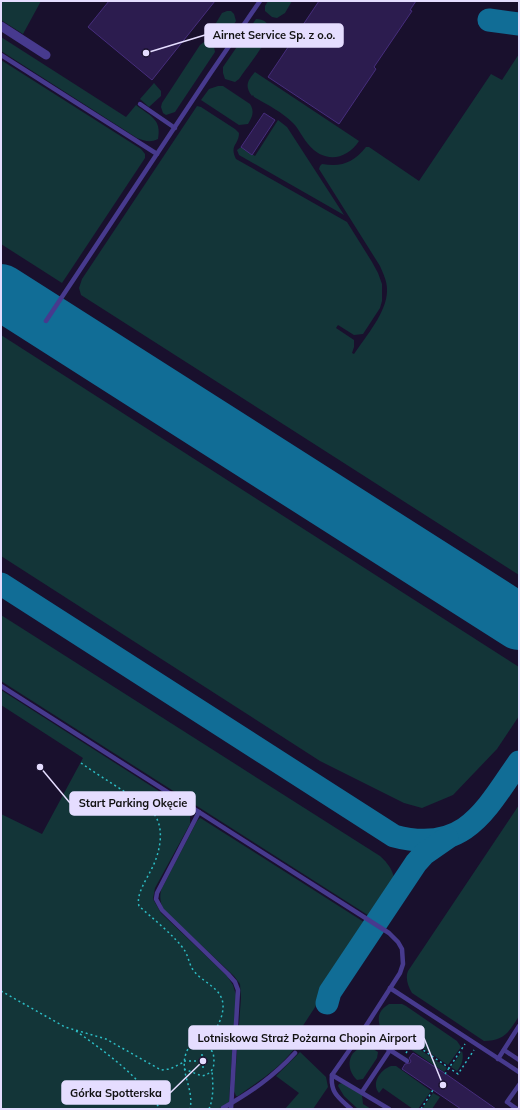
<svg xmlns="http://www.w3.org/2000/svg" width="520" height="1110" font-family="Mulish,sans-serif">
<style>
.green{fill:#133538}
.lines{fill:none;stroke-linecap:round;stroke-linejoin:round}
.taxiway{stroke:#116d96;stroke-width:23}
.runway{stroke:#116d96;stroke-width:56}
.building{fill:#2c1c4f;stroke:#462d7c}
.path{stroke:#2cbcc4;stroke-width:1.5;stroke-dasharray:2 3;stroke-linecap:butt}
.service{stroke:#473a8e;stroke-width:4.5}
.minor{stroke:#473a8e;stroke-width:9}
.leader{fill:none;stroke:#e5ddff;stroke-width:1.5}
.callout-dot{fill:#e5ddff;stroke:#19102d;stroke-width:1.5}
.callout{fill:#e5ddff;stroke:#e5ddff;stroke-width:1.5}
.callout-label{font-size:11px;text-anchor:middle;font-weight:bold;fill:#111}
</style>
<rect width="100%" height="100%" fill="#19102d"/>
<g class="green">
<polygon points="1,1 41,1 23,34 1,20"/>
<polygon points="268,1 292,1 285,13 277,18 272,17 265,11 265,6"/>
<path d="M227 11H231L234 14 236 21C231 29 219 46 213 28L222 13Z"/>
<path d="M256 19C264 19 271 24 269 33 268 41 245 70 239 79L235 82 225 79 223 73V67Z"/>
<path d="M1 37 126 117 136 105C150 116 162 119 158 139 150 143 145 141 137 138L1 51Z"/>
<polygon points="204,42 212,44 214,47 215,52 175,112 166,115 163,113 161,107 162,103 200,45"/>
<path d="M519 54V575L81 295 79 288 82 279 197 106 201 107 235 129 239 133C239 145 229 145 236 159L347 222 372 262 378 273 382 284V301L380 308 363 334 354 335 338 325 336 328 354 340V347L352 353 354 354C366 336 388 311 387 289 387 281 383 273 380 266L319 169 320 166 322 164C342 167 353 163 366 147H369L419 181 491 74 502 80Z"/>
<polygon points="1,60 141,149 145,154 145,158 62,283 1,244"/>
<path d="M255 72 359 141C346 161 323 163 308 144 302 137 299 129 293 123 282 112 268 105 254 97L253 95 252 96C244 86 248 80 255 72Z"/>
<polygon points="154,83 161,91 161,96 149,107 140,99"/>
<path d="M218 86H223L250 104C255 112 252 117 248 124L239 125 201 100 209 89Z"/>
<polygon points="278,120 287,127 344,215 239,155 237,150 241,147 255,156"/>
<polygon points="1,335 519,667 519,716 497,749 453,795 422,808 404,803 320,761 1,556"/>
<path d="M1 615 380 856C389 864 396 874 394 887L374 919 1 681Z"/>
<polygon points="1,690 187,809 190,813 190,824 155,888 153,899 161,913 227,976 233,985 236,995 229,1102 218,1109 1,1109 1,814 42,834 83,758 1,705"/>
<path d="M519 805V1016C509 1032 504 1041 484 1041L412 993C408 986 405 978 408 971Z"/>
<path d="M200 818 202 819 367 924 368 926 291 1044 295 1048C279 1069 259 1081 238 1096H236L234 1091 241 998 240 984 234 976 164 910C160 903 159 895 162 888L197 821Z"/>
<path d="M389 1004H402L406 1006 457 1041 461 1047 448 1065 412 1041 407 1048C396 1041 376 1033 379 1016 380 1011 384 1007 389 1004Z"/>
<polygon points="413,1045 447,1068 444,1072 410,1049"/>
<path d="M366 1047 373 1049 378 1052 377 1058 363 1079 357 1080C345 1069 347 1049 366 1047Z"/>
<path d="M462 1051C464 1058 462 1065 457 1071L451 1067Z"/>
<polygon points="300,1052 326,1077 328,1087 313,1109 285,1109 299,1093 276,1076"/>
<path d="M391 1066H396L431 1091 418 1109H413L383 1088 379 1093C371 1083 380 1070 391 1066Z"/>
<polygon points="343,1083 362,1095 363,1104 371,1109 358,1109 344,1096 338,1086 339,1084"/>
<polygon points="433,1093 440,1097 432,1109 422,1109"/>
</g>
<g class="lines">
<g class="taxiway">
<polyline points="489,20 519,24"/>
<path d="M1 584 394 836C464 855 485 811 519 762"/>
<polyline points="327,1003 330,992 416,863 424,854 447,838"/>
</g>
<polyline class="runway" points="1,292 519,622"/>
</g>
<g class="building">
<polygon points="109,1 215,1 152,80 88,27"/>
<polygon points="319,1 416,1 410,10 412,11 374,67 376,69 339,124 268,77"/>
<polygon points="264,113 275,120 252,155 241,147"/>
<polygon points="413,1053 446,1074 496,1109 461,1109 402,1069 405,1064 410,1063 411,1061 409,1058"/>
</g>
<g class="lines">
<g class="path">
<path d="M81 763C95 773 110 782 125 792 135 798 147 804 154 814 166 830 159 856 150 872 145 882 136 895 139 906 152 918 176 937 185 951 189 958 189 965 194 971 203 983 221 987 223 1004 224 1020 213 1033 206 1046"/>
<polyline points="1,991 65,1027 106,1039 161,1070 170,1069 184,1062"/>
<path d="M76 1031C107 1053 140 1077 160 1109"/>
<polyline points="406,1053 413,1043 458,1074 474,1050"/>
<polygon points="201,1055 204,1055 204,1067 202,1067"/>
<polyline points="184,1061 202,1061"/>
<path d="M184 1069 202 1076C215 1073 215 1064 213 1052 206 1046 200 1042 191 1044 174 1068 195 1085 190 1109"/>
<polyline points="445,1074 465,1044"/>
<path d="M209 1109C214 1097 213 1084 212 1071"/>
<polyline points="421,1109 433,1090"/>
</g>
<g class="service">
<polyline points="1,55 157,154"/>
<polyline points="140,104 175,128"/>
<polyline points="46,321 210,74 260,1"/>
<path d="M1 686 389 933 398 942 402 949 403 964 400 973 362 1032 332 1075C330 1093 339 1098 351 1109"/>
<polyline points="199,812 157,893 156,899 162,910 228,974 235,982 238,990 231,1109"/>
<polyline points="390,988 519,1072"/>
<polyline points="362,1032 407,1061"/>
<polyline points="504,1050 519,1060"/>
<polyline points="498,1059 519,1026"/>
<polyline points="332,1075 389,1109"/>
<polyline points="362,1092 390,1050"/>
<path d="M223 1108C251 1092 273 1077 295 1053"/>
<polyline points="517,1109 507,1102 519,1085"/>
</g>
<polyline class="minor" points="1,26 46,55"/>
</g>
<path class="leader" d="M146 53L205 35M40 767L70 803M443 1085L424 1038M203 1061L170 1093"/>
<g class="callout-dot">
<circle cx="146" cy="53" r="4"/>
<circle cx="40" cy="767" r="4"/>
<circle cx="443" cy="1085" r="4"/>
<circle cx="203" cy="1061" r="4"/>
</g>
<g class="callout">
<rect x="205" y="24" width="138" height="23" rx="4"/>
<rect x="70" y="792" width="125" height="23" rx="4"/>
<rect x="189" y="1026" width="235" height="23" rx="4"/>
<rect x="62" y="1081" width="108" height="23" rx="4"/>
</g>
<g class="callout-label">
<text x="274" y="39">Airnet Service Sp. z o.o.</text>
<text x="133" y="807">Start Parking Okęcie</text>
<text x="307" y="1042">Lotniskowa Straż Pożarna Chopin Airport</text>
<text x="116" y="1097">Górka Spotterska</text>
</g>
<rect width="520" height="1110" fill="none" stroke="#e5ddff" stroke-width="4"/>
</svg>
